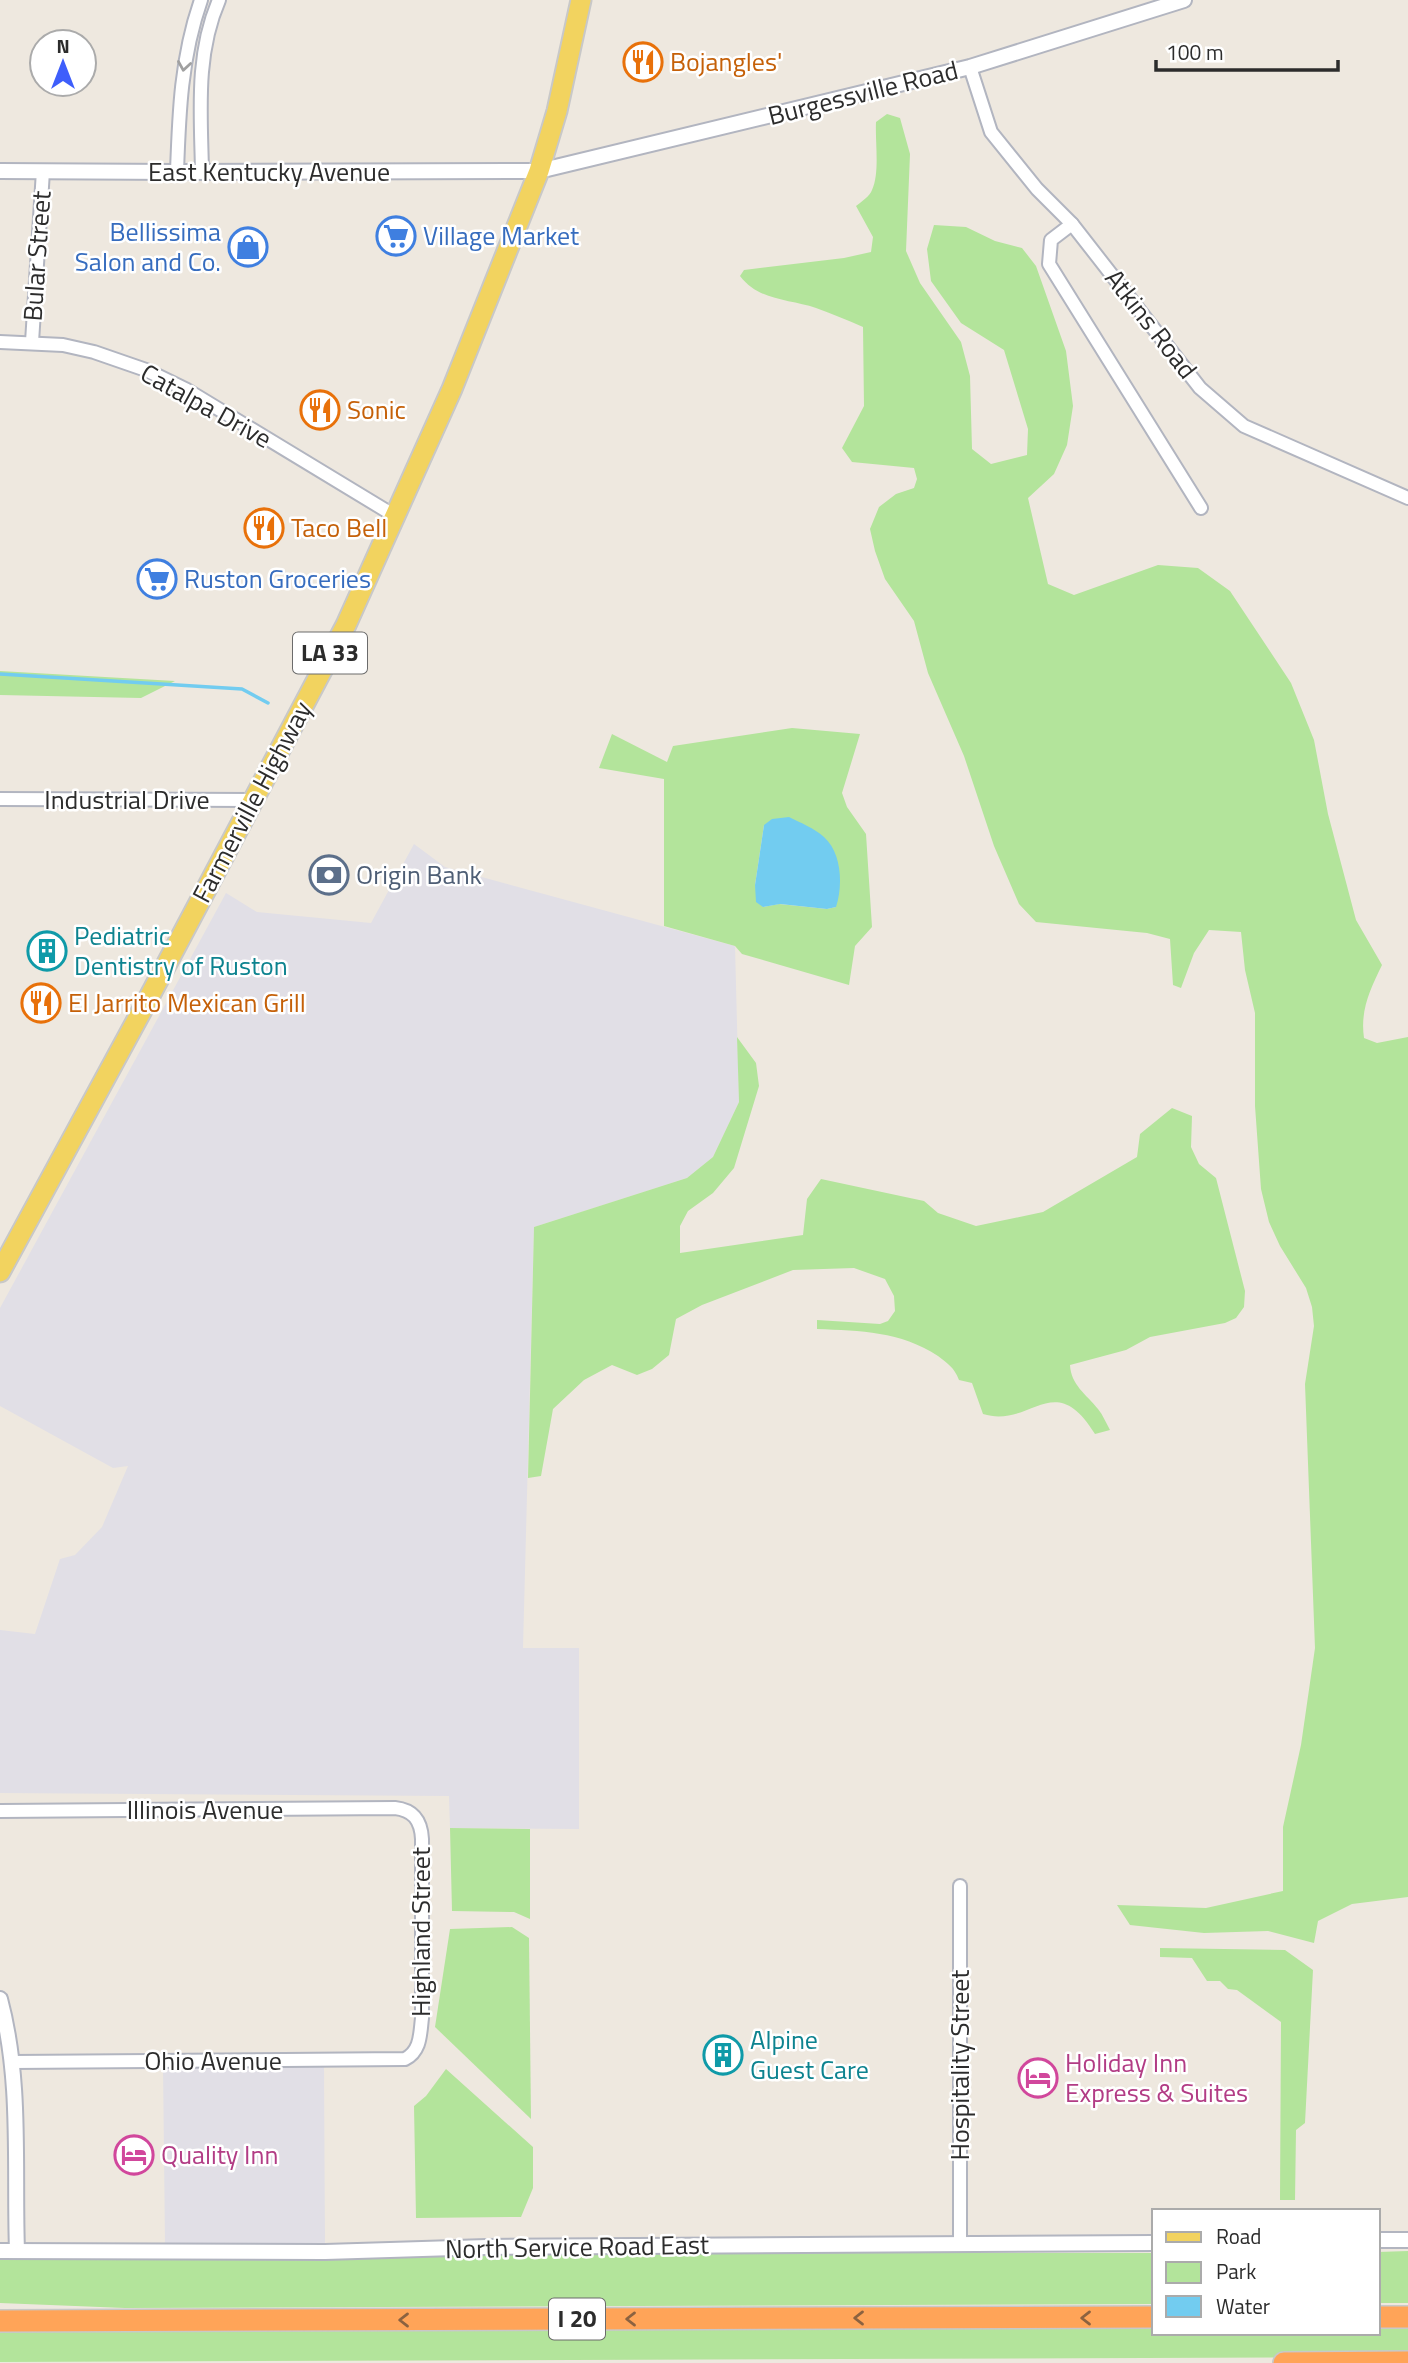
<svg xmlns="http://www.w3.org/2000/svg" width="1408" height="2363" font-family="'Titillium Web',sans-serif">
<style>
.industrial{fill:#e1dfe6}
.green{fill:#b3e49b;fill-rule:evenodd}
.water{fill:#72ccf0}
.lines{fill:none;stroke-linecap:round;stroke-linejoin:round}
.stream{stroke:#72ccf0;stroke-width:3.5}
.minor-casing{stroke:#b2b5c0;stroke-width:16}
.tertiary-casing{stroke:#b2b5c0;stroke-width:18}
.primary-casing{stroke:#c8c8c8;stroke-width:23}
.motorway-casing{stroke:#c8c8c8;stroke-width:24}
.minor{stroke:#fff;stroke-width:12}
.tertiary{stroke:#fff;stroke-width:14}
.primary{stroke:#f2d35f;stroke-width:19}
.motorway{stroke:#ffa458;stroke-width:21}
.oneway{stroke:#a0a0a0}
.oneway2{stroke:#8b6240}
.labels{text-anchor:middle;stroke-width:5;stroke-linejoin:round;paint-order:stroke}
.shield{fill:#fff;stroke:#6b6b6b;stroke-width:2}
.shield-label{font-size:24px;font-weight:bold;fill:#2c2c2c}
.food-label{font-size:26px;fill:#c56008;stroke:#fff;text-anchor:start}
.street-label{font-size:26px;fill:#2c2c2c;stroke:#fff}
.shop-label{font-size:26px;fill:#366cbe;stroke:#fff;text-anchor:start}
.service-label{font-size:26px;fill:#4e5e75;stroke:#fff;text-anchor:start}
.culture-label{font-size:26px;fill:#0d838f;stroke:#fff;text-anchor:start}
.hotel-label{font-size:26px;fill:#b23c85;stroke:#fff;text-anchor:start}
</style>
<rect width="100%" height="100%" fill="#eee8df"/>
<g class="industrial">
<polygon points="414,844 445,867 735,946 739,1102 713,1157 687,1178 534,1227 523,1648 579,1648 579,1829 450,1828 449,1796 0,1793 0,1630 35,1634 60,1559 75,1555 102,1527 128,1466 113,1468 0,1406 0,1308 226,893 257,912 371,923"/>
<polygon points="324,2066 325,2245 165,2245 163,2067"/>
</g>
<g class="green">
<path d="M887 114 900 118 910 154 906 251 920 283 961 342 970 376 972 449 991 464 1027 455 1028 429 1004 350 961 323 931 281 927 249 934 225 966 227 995 241 1022 248 1036 266 1066 351 1073 406 1067 445 1054 474 1028 498 1048 584 1074 595 1158 565 1198 568 1230 591 1291 683 1314 740 1328 814 1356 920 1382 965C1370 990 1360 1010 1364 1038L1377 1043 1408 1037V1897L1352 1904 1318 1921 1314 1943 1268 1931 1204 1933 1130 1925 1117 1905 1206 1908 1283 1891V1827L1301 1745 1315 1648 1305 1384 1314 1326 1312 1307 1306 1288 1280 1246 1269 1222 1261 1189 1255 1106V1013L1245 970 1241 932 1209 930 1194 953 1181 988 1173 985 1170 939 1147 933 1036 922 1019 904 994 846 964 756 928 673 914 621 885 579 875 551 870 529 879 507 896 494 914 488 917 479 914 468 852 462 842 448 864 406 863 327C848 320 832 314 816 308 789 299 759 301 740 276L744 270 844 258 871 252 873 237 856 206C861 202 870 196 872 190 880 173 875 142 876 122Z"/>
<polygon points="0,671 175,681 141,698 0,695"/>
<path d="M792 728 860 734 842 793 847 807 866 834 872 927 855 946 849 985 742 954 735 946 664 926V779L599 768 612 734 667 762 673 746ZM764 825 836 907 827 909 779 904 763 907 755 885Z"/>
<path d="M737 1037 756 1063 759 1086 734 1168 713 1193 688 1211 680 1226V1253L803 1235 807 1199 821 1179 924 1201 938 1213 976 1226 1043 1212 1137 1157 1140 1134 1172 1108 1192 1116 1191 1147 1199 1164 1216 1178 1245 1291 1244 1307 1236 1318 1225 1323 1150 1337 1126 1350 1070 1365C1071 1385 1086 1394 1098 1409 1103 1415 1106 1423 1110 1430L1095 1434C1054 1367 1031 1429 983 1414L972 1383 959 1380C954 1367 948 1364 938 1356 900 1331 861 1331 817 1329V1320L880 1324 888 1321 895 1311 894 1296 885 1279 854 1268 793 1270 702 1305 676 1319 669 1355 652 1369 637 1375 612 1365 584 1380 553 1409 541 1476 528 1478 534 1227 687 1178 713 1157 739 1102Z"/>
<polygon points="450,1828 530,1829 530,1919 514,1912 452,1911"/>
<polygon points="512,1927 529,1938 531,2119 435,2027 450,1929"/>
<polygon points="1160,1948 1285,1950 1313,1970 1305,2123 1296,2130 1295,2200 1280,2200 1281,2022 1237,1990 1228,1989 1220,1981 1207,1981 1192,1958 1160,1957"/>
<polygon points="446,2069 533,2147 533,2188 521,2217 416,2218 414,2106 426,2096"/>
<polygon points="1408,2251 1408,2303 1378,2303 1378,2252"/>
<polygon points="598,2253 1154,2253 1154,2304 125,2308 0,2303 0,2259 343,2258"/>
<polygon points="1378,2326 1408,2326 1408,2357 0,2362 0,2331 1154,2327 1154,2333 1378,2333"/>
</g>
<path class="water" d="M789 817C801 823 814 828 824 837 842 853 843 886 836 907L827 909 780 904 763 907 756 902 755 885 764 825 772 819Z"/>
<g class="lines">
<polyline class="stream" points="0,674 242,689 268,703"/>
<g class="minor-casing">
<g id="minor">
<polyline points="970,67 991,132 1037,189 1072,224 1200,388 1244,426 1408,498"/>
<path d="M177 172C179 113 181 57 201 0"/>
<path d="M202 172C201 114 195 55 219 0"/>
<polyline points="1072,224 1051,240 1049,264 1201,508"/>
<polyline points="0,342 63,345 94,352 146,370 187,390 395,516"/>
<polyline points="32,342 43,171"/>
<polyline points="0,799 253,800"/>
<path d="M0 1811 395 1808C413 1810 421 1820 422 1839V2018C420 2034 421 2051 405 2059L12 2062"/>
<polyline points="960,2244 960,1886"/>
</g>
</g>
<g class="tertiary-casing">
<g id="tertiary">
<polyline points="0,171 177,172 539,171 970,67 1184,0"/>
<path d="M0 1999C22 2081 14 2168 17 2251"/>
<polyline points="1378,2240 1408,2240"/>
<polyline points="0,2251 325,2252 487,2247 1154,2243"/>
</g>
</g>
<g class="primary-casing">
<polyline id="primary" points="0,1272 146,1003 346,625 452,389 539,171 557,111 581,0"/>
</g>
<g class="motorway-casing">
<g id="motorway">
<polyline points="1378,2317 1408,2317"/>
<polyline points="0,2321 1154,2317"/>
<polyline points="1284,2363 1408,2362"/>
</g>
</g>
<use href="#minor" class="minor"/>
<use href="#tertiary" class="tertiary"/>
<use href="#primary" class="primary"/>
<use href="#motorway" class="motorway"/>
</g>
<defs><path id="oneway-chevron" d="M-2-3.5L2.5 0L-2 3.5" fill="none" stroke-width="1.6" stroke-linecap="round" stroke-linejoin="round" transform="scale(1.75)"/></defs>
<use class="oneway" href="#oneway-chevron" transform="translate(184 66) rotate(99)"/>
<g class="oneway2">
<use href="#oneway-chevron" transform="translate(859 2318) rotate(180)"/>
<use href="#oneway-chevron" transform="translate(1086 2318) rotate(180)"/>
<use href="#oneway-chevron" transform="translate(631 2319) rotate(180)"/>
<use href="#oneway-chevron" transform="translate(404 2320) rotate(180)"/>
</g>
<defs>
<g id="restaurant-ring" transform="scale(2.0125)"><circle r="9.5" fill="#fff" stroke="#e8710a" stroke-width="1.5"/><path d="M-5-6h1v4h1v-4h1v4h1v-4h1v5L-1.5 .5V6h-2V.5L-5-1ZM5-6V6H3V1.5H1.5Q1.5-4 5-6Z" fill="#e8710a"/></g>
<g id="supermarket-ring" transform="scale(2.0125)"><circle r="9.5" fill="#fff" stroke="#3f7fe0" stroke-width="1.5"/><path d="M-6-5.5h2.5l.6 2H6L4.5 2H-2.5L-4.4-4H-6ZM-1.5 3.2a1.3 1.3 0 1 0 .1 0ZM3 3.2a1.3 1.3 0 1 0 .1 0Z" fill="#3f7fe0"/></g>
<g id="shop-ring" transform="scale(2.0125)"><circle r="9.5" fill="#fff" stroke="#3f7fe0" stroke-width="1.5"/><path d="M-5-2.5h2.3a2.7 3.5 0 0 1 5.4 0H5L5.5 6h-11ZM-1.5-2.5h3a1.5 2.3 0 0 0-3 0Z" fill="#3f7fe0"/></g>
<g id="bank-ring" transform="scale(2.0125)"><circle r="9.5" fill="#fff" stroke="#5c6f8a" stroke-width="1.5"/><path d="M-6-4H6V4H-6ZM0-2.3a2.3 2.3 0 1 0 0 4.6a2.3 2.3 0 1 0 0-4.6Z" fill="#5c6f8a"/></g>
<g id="building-ring" transform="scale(2.0125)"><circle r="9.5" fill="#fff" stroke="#0f9aa8" stroke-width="1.5"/><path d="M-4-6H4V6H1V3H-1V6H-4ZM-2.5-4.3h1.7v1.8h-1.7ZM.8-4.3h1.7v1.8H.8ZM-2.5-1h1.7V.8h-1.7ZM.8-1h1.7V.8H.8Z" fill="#0f9aa8"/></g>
<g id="hotel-ring" transform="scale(2.0125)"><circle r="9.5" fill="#fff" stroke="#d1479c" stroke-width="1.5"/><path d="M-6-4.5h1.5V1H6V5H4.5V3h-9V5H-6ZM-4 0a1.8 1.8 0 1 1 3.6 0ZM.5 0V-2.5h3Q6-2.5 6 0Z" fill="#d1479c"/></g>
</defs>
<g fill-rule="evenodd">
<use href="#restaurant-ring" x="643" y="62"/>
<use href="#supermarket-ring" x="396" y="236"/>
<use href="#shop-ring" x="248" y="247"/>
<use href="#restaurant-ring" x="320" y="410"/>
<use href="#restaurant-ring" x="264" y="528"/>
<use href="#supermarket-ring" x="157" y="579"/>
<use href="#bank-ring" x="329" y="875"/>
<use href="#building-ring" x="47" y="951"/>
<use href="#restaurant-ring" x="41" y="1003"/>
<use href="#building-ring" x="723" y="2055"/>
<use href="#hotel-ring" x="1038" y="2078"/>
<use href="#hotel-ring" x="134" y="2155"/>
</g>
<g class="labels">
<g class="shield">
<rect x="293" y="632.5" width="74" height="41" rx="5"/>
<rect x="549" y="2298.5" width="56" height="41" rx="5"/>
</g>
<g class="shield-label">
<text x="330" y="661">LA 33</text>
<text x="577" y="2327">I 20</text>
</g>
<g class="food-label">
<text x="670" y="71">Bojangles'</text>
<text x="347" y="419">Sonic</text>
<text x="291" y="537">Taco Bell</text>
<text x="68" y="1012">El Jarrito Mexican Grill</text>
</g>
<g class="street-label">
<text transform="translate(863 93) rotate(-14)" y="9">Burgessville Road</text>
<text x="269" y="181">East Kentucky Avenue</text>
<text transform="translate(37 256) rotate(-86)" y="9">Bular Street</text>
<text transform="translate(1151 324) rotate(52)" y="9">Atkins Road</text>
<text transform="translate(206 406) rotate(29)" y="9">Catalpa Drive</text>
<text x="127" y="809">Industrial Drive</text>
<text transform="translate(252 802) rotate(-62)" y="9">Farmerville Highway</text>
<text x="205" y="1819">Illinois Avenue</text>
<text transform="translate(421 1932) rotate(-90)" y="9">Highland Street</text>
<text x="213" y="2070">Ohio Avenue</text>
<text transform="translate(960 2065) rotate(-90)" y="9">Hospitality Street</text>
<text transform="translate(577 2247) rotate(-1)" y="9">North Service Road East</text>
</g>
<g class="shop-label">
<text x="221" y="241" text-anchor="end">Bellissima<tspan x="221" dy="30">Salon and Co.</tspan></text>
<text x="423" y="245">Village Market</text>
<text x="184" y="588">Ruston Groceries</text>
</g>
<g class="service-label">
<text x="356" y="884">Origin Bank</text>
</g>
<g class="culture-label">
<text x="74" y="945">Pediatric<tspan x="74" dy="30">Dentistry of Ruston</tspan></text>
<text x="750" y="2049">Alpine<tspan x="750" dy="30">Guest Care</tspan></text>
</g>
<g class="hotel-label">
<text x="1065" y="2072">Holiday Inn<tspan x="1065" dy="30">Express &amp; Suites</tspan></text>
<text x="161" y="2164">Quality Inn</text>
</g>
</g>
<rect x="1152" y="2209" width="228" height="126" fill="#ffffff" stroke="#ababab" stroke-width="2"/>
<rect x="1166" y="2232" width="35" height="10" fill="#f2d35f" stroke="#ababab" stroke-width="2"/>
<text x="1216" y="2244" font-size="21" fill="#2c2c2c">Road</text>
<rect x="1166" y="2262" width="35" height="21" fill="#b3e49b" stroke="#ababab" stroke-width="2"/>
<text x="1216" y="2279" font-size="21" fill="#2c2c2c">Park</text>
<rect x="1166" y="2296" width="35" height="21" fill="#72ccf0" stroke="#ababab" stroke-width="2"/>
<text x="1216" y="2314" font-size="21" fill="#2c2c2c">Water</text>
<g transform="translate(63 63)"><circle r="33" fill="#ffffff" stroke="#ababab" stroke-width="2"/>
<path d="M0-5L12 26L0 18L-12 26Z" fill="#3e5efb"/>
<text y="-10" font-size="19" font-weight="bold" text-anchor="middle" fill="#2c2c2c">N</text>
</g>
<path d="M1156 60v10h182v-10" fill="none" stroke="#2c2c2c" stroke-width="3.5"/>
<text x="1166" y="60" font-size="21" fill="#2c2c2c" stroke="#ffffff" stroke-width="5" paint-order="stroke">100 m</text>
</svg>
